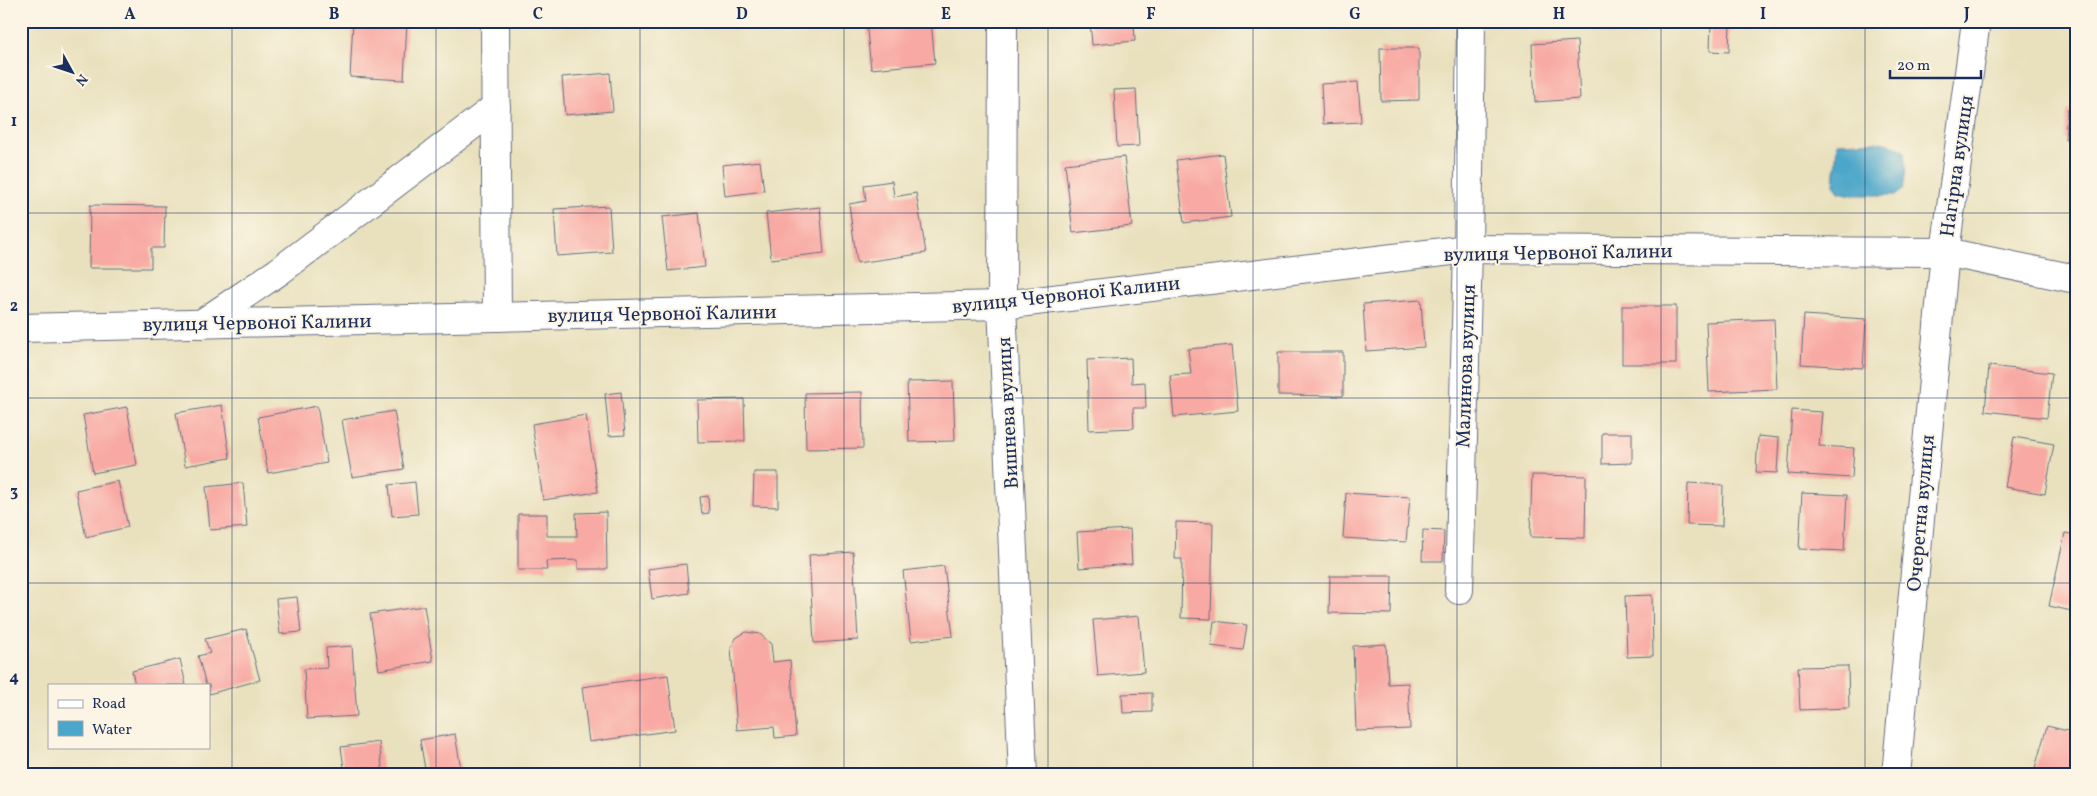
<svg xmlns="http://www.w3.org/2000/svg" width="2097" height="796" font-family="Vollkorn,serif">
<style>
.water{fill:#4ba6c9;stroke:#336a94}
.building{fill:#f8a9a3}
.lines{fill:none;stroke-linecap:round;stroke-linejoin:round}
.minor-casing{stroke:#636d80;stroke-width:30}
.minor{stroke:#fff;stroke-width:28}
.grid{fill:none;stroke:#1b2f5e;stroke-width:1;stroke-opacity:0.55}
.labels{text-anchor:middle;stroke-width:4;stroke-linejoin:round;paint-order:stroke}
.street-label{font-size:20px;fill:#1b2f5e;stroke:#fcf5e5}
.neatline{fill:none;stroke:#1b2f5e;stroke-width:2}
.grid-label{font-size:16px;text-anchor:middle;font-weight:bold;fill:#1b2f5e}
</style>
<rect width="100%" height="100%" fill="#fcf5e5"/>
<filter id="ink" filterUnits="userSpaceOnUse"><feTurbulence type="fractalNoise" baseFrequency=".02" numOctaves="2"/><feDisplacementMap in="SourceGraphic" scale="10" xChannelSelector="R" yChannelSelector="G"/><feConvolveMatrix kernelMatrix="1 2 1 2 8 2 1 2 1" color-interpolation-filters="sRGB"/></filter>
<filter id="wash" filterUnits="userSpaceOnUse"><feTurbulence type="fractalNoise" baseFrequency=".0096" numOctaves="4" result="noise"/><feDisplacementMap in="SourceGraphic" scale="20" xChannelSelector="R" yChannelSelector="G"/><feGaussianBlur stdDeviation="1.12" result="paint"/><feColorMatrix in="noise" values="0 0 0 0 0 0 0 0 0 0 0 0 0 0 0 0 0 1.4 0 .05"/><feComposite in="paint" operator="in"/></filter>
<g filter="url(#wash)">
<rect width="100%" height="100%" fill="#e9e1be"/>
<path class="water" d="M1837 143C1858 143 1888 137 1905 152L1906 168 1903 190 1896 195H1852L1839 192 1834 185Z"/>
<g id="blocks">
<g class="building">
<polygon points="353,21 407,21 404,80 350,77"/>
<polygon points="866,21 931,21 935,63 871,69"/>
<polygon points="1090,21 1134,21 1135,41 1092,45"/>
<polygon points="1711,22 1730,22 1729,52 1710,51"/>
<polygon points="1577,41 1580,99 1535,102 1532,44"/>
<polygon points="1380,48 1419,48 1419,100 1381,101"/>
<polygon points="610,73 613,111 565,115 562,77"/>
<polygon points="1358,82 1361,122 1323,124 1321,84"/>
<polygon points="1136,89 1139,146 1117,147 1114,90"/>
<polygon points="2067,109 2076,110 2076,139 2065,139"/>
<polygon points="1223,154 1231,217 1184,223 1176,160"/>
<polygon points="1124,157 1132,226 1073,233 1065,164"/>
<polygon points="760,161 764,191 725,196 722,165"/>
<polygon points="892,181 894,197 916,193 926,253 857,263 849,204 866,201 864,185"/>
<polygon points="90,205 165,206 164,248 151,248 151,268 89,268"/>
<polygon points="609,206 612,252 557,256 554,209"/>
<polygon points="820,207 824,253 771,259 766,213"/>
<polygon points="699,213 705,267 668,271 662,217"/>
<polygon points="1421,300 1424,347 1366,351 1363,304"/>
<rect x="1622" y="306" width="54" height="58"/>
<polygon points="1804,315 1866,319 1863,368 1801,364"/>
<polygon points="1774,319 1777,389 1709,392 1706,322"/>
<polygon points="1232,345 1238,411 1174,417 1170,375 1191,374 1188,349"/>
<polygon points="1278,352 1343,352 1343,396 1278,395"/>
<polygon points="1131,358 1132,383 1145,382 1146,408 1133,408 1134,428 1089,430 1087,360"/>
<polygon points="1989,366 2052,373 2047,418 1985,411"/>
<polygon points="953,381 955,441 909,442 907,382"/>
<polygon points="621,392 625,435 609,436 605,394"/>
<polygon points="862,392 863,448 806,449 805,393"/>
<polygon points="744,399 745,441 698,442 697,400"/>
<polygon points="222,405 230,458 185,466 176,413"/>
<polygon points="317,406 327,463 268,473 258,417"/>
<polygon points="127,407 137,465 93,473 83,415"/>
<polygon points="1792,410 1822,412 1819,446 1854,448 1852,478 1788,474"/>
<polygon points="394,411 404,469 352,477 342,420"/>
<polygon points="586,415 598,492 543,500 532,424"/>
<polygon points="1602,433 1632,433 1632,463 1602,464"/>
<polygon points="1758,436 1779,438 1777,473 1756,472"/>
<polygon points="2014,437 2054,444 2045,494 2005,487"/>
<polygon points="754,472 778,472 778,507 753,506"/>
<polygon points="1532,475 1586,476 1585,538 1530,537"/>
<polygon points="118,481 128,527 86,537 76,490"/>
<polygon points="415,482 418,514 392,516 389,485"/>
<polygon points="243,483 247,527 210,530 206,487"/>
<polygon points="1688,483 1723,485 1722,526 1687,525"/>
<polygon points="1346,493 1410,497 1406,542 1343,538"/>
<polygon points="1802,493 1847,495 1844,551 1799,549"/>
<polygon points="708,496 709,513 702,514 700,497"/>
<polygon points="606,512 607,569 578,569 578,560 546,561 547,570 518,570 518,514 547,514 547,536 577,536 576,513"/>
<polygon points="1176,522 1213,523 1211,619 1181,618 1182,559 1175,559"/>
<polygon points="1130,529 1132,564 1079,568 1077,532"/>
<polygon points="1423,530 1444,531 1443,561 1422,561"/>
<polygon points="2065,533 2076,535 2076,612 2049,606"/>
<polygon points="853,552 858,640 814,643 809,555"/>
<polygon points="686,564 689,593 652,599 648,569"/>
<polygon points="944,566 953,636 911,641 903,571"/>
<polygon points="1330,576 1392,576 1391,614 1329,613"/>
<polygon points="1652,595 1653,656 1627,657 1625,596"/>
<polygon points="297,597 301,632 280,634 276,599"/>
<polygon points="424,606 433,661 379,670 370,614"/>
<polygon points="1139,616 1144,672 1098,676 1093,620"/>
<polygon points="1214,621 1247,625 1243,650 1211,646"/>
<polygon points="246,629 260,680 209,694 209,685 206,685 198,656 210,653 205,639"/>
<polygon points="746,632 760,634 771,644 773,662 790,660 796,736 775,738 774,727 737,730 731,647 736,638"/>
<polygon points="1386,644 1388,684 1408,683 1410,729 1356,731 1353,646"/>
<polygon points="352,646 357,716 307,719 304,669 327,668 326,648"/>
<polygon points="180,659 186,685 135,685 132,671"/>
<polygon points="1848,666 1849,708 1800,710 1798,667"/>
<polygon points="668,675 675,730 589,742 582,687"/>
<polygon points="1152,693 1152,712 1123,713 1122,694"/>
<polygon points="2047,726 2076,733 2076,775 2033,775"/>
<polygon points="455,734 462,775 426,775 420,740"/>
<polygon points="379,742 383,775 345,775 341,747"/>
</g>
</g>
</g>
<g filter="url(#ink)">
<use href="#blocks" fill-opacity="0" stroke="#636d80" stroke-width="1"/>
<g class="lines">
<g class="minor-casing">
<g id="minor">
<polyline points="495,21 497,317"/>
<polyline points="1003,21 1002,305 1023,775"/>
<polyline points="201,324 278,272 496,107"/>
<polyline points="21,328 1002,305 1468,249 1945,252 2076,279"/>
<polyline points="1459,590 1468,249 1471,21"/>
<polyline points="1896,775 1945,252 1976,21"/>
</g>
</g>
<use href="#minor" class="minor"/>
</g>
</g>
<path class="grid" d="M232 21V775M436 21V775M640 21V775M844 21V775M1048 21V775M1253 21V775M1457 21V775M1661 21V775M1865 21V775M21 213H2076M21 398H2076M21 583H2076"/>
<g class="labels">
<g class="street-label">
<text transform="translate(1956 166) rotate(-82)" y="7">Нагірна вулиця</text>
<text transform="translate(1558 252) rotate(-1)" y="7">вулиця Червоної Калини</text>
<text transform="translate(1066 294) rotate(-6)" y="7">вулиця Червоної Калини</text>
<text transform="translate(662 313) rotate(-1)" y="7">вулиця Червоної Калини</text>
<text transform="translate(257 322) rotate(-1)" y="7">вулиця Червоної Калини</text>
<text transform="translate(1465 366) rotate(-88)" y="7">Малинова вулиця</text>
<text transform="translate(1007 413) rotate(-93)" y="7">Вишнева вулиця</text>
<text transform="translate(1920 513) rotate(-85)" y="7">Очеретна вулиця</text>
</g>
</g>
<rect width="2097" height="796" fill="none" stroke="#fcf5e5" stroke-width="55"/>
<rect x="48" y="684" width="162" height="65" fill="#fcf5e5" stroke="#a2a6af"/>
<rect x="58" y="700" width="25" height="8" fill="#ffffff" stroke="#a2a6af"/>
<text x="92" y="708" font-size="15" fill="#1b2f5e">Road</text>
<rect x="58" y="721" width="25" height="15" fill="#4ba6c9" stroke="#a2a6af"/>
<text x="92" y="734" font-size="15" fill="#1b2f5e">Water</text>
<g transform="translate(72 72) rotate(130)" stroke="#fcf5e5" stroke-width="4" paint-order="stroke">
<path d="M0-4L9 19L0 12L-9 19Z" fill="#1b2f5e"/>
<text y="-8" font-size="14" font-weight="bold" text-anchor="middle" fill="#1b2f5e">N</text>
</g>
<path d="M1890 70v8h91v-8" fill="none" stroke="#1b2f5e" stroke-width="2.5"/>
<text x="1897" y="70" font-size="15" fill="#1b2f5e" stroke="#fcf5e5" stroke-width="4" paint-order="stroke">20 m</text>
<rect x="28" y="28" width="2042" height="740" class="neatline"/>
<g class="grid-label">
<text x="130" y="19">A</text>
<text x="334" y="19">B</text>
<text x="538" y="19">C</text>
<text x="742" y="19">D</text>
<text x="946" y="19">E</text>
<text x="1151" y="19">F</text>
<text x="1355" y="19">G</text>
<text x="1559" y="19">H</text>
<text x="1763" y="19">I</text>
<text x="1967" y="19">J</text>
<text x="14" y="126">1</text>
<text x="14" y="311">2</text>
<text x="14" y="496">3</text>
<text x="14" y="682">4</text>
</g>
</svg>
